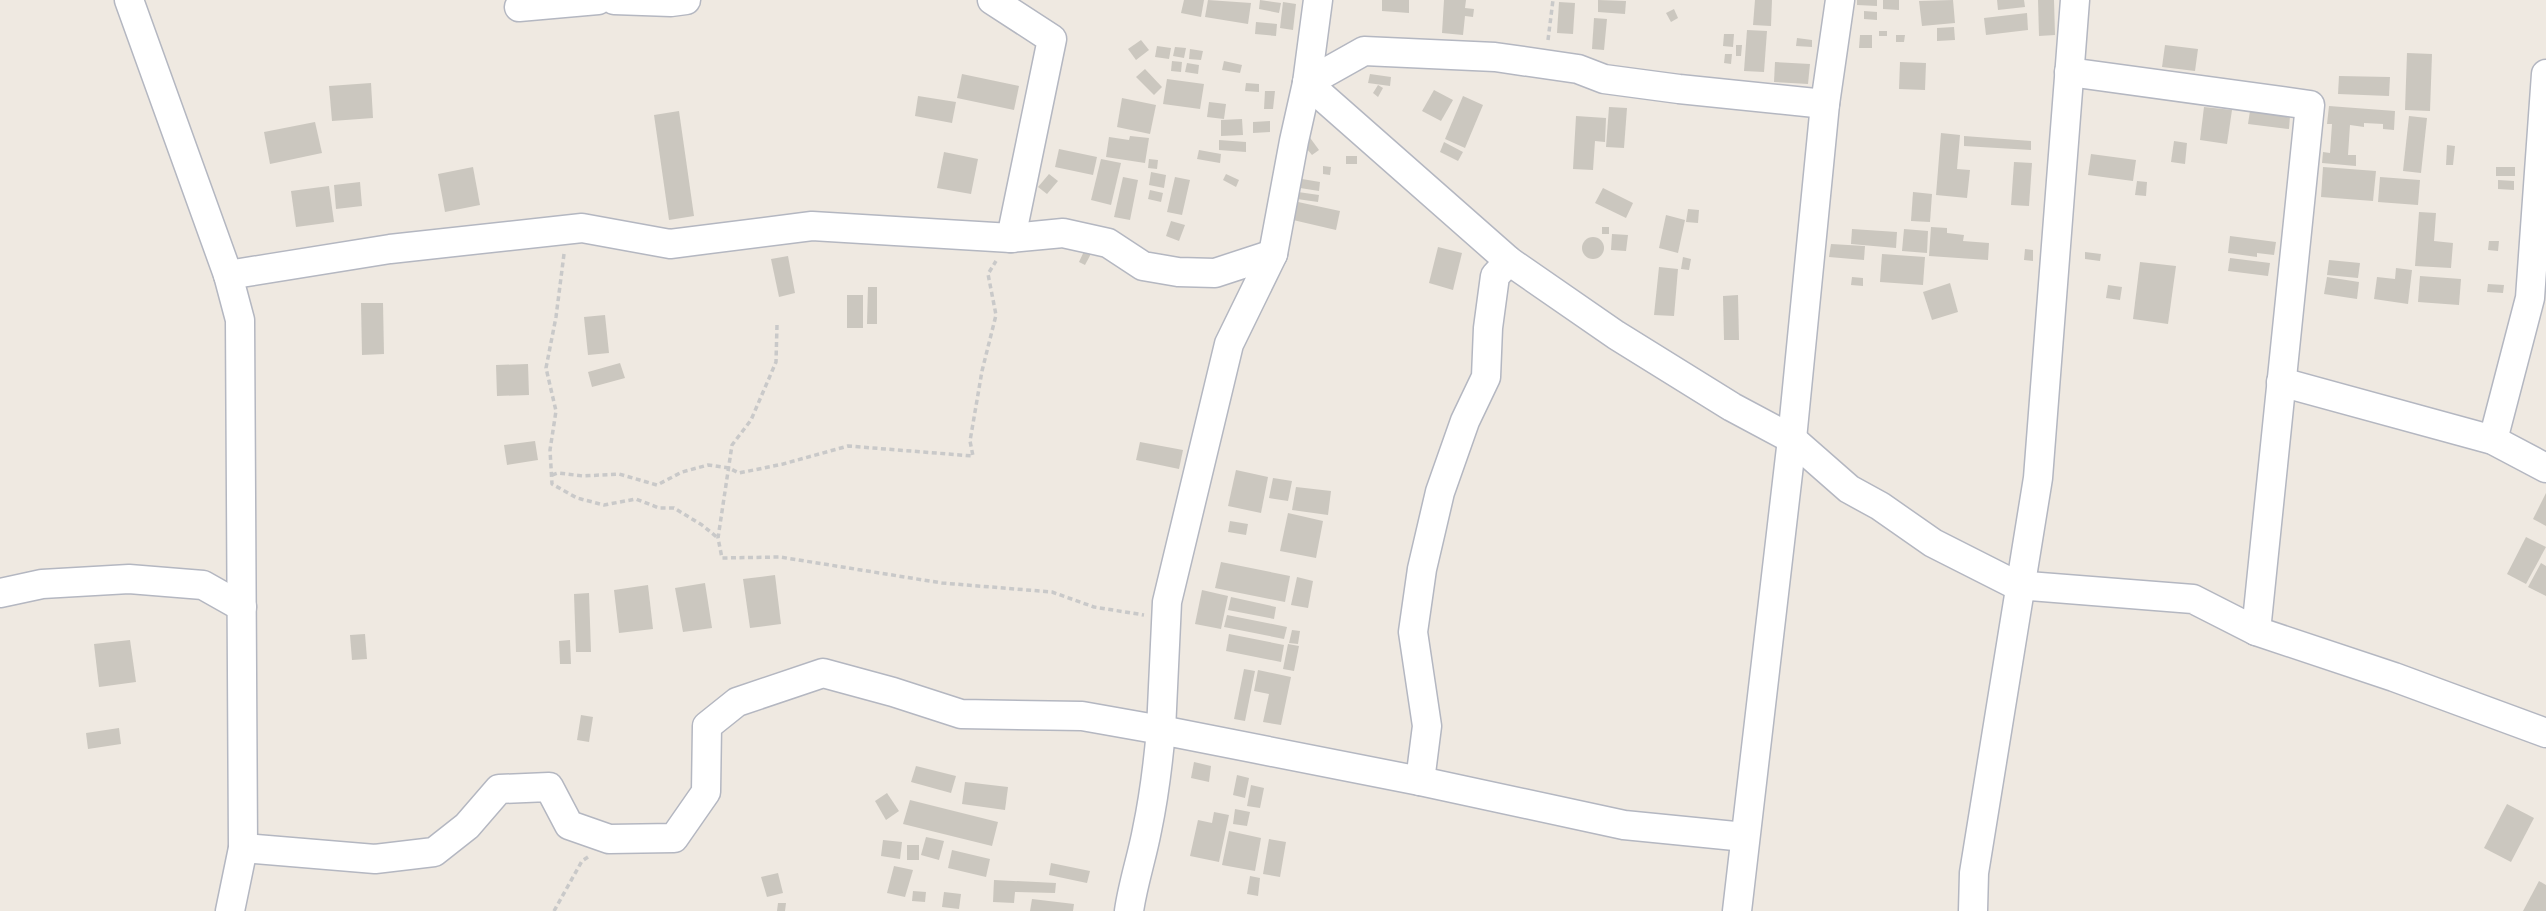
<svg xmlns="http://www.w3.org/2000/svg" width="2546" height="911" font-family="'Fira Sans Condensed',sans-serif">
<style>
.building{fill:#cbc7bf}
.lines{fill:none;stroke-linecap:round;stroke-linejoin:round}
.minor-casing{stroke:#b4b7c1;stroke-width:31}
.path{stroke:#c9c9c9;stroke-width:3.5;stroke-dasharray:5 3.5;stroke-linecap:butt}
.minor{stroke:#fff;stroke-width:28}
</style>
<rect width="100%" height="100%" fill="#efe9e1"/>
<g class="building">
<polygon points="1184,0 1204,0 1201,17 1181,13"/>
<polygon points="1208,0 1251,3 1248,24 1205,17"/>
<polygon points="1260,0 1281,3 1279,13 1259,9"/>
<polygon points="1382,0 1409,0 1409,13 1382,11"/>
<polygon points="1444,0 1466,0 1465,8 1474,9 1473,17 1465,16 1463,35 1442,33"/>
<polygon points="1598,0 1626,1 1625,14 1598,12"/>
<polygon points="1755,0 1772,0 1771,26 1753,25"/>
<polygon points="1857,0 1877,0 1877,6 1857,5"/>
<polygon points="1883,0 1899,0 1899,10 1883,9"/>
<polygon points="1953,0 1955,23 1922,26 1919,1"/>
<polygon points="1997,0 2024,0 2025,7 1998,10"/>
<polygon points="2038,0 2054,0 2055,35 2039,36"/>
<polygon points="1283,2 1296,4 1293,30 1280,28"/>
<polygon points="1559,2 1575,3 1573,34 1557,33"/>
<polygon points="1674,9 1678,18 1671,22 1666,13"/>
<polygon points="1864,11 1877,12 1877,20 1864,19"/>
<polygon points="2027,13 2028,30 1986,35 1984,18"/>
<polygon points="1594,18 1607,19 1604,50 1592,49"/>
<polygon points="1256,22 1277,24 1276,36 1255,34"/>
<polygon points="1954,27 1955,40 1937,41 1937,28"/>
<polygon points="1747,30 1767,31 1764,72 1744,71"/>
<rect x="1879" y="31" width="8" height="5"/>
<polygon points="1724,34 1734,34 1733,47 1723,46"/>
<polygon points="1860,35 1872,35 1872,48 1859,48"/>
<polygon points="1896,35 1905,35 1904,42 1896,42"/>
<polygon points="1797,38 1812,40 1812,47 1796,46"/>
<polygon points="1141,40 1149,50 1136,60 1128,49"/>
<polygon points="1736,45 1742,45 1741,56 1736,56"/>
<polygon points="2165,45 2198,49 2195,71 2162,67"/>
<polygon points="1157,46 1171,48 1169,59 1155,57"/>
<polygon points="1175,47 1186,48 1184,58 1173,56"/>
<polygon points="1190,49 1203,51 1201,60 1189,59"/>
<polygon points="2407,53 2432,54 2430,111 2405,110"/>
<polygon points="1725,54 1732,54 1731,64 1724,63"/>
<polygon points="1172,61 1182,62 1181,72 1171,71"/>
<polygon points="1224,61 1242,65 1240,73 1222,70"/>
<polygon points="1775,62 1810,64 1808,84 1774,82"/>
<polygon points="1900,62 1926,63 1925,90 1899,89"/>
<polygon points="1187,63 1199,65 1198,74 1185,72"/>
<polygon points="1145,69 1162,87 1154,95 1136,77"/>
<polygon points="962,74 1019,86 1014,110 957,98"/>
<polygon points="1370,74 1391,77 1390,86 1368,83"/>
<polygon points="2339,76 2390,77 2389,96 2338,94"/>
<polygon points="1167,79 1204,84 1200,109 1163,104"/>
<polygon points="371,83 373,118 332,121 329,86"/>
<polygon points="1246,83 1259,84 1259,92 1245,91"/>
<polygon points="1378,85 1383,88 1378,97 1373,93"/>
<polygon points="1434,90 1453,100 1441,121 1422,111"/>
<polygon points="1265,91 1275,91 1273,109 1264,109"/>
<polygon points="918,96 956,102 952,123 915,116"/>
<polygon points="1463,96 1483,105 1465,148 1445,139"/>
<polygon points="1122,98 1156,105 1150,134 1117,127"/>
<polygon points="1209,102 1226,104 1224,119 1207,117"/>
<polygon points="2329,106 2395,111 2394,130 2383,129 2383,124 2364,123 2364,127 2350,125 2348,155 2356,155 2356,166 2322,163 2323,152 2330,153 2332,124 2327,124"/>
<polygon points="1609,107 1627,108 1624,148 1606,147"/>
<polygon points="2204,107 2232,110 2227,144 2200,140"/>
<polygon points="679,111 694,216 669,220 654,115"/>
<polygon points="2250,111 2290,116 2289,129 2248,124"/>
<polygon points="1576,116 1606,118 1605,142 1595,141 1593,170 1573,169"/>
<polygon points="2409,116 2427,118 2421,173 2403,171"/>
<polygon points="1242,119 1243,135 1221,136 1221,120"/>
<polygon points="1270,121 1270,132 1253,133 1253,122"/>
<polygon points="315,122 322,153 270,164 264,132"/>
<polygon points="1941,133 1960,135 1957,169 1970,170 1967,198 1936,195"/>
<polygon points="1308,135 1319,150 1312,155 1300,141"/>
<polygon points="1130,136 1149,138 1145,163 1106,157 1109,137 1129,140"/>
<polygon points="1964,136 2031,141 2031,150 1964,146"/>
<polygon points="1219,140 1246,142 1246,152 1219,150"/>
<polygon points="2174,141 2187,143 2185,164 2171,162"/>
<polygon points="1444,142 1463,152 1458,161 1440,152"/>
<polygon points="2447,145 2455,146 2453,165 2446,165"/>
<polygon points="1059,149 1097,157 1093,175 1055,167"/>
<polygon points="1199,150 1221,154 1220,163 1197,159"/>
<polygon points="944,152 978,159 971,194 937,188"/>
<polygon points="2091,154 2136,160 2133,181 2088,175"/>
<rect x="1346" y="156" width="11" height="8"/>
<polygon points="1101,159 1121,163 1111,205 1091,200"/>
<polygon points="1149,159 1158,160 1157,169 1148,168"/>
<polygon points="2014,162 2032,163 2029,206 2011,205"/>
<polygon points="1323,166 1331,167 1330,175 1323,174"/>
<polygon points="473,167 480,205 445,212 438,174"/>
<polygon points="2323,167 2376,171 2373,201 2321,197"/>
<rect x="2496" y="167" width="19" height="9"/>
<polygon points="1151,172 1166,175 1164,188 1149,185"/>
<polygon points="1049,174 1058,181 1047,194 1038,187"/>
<polygon points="1226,174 1239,180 1236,187 1223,180"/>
<polygon points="1123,177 1138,180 1130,220 1114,217"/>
<polygon points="1175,177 1190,180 1182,215 1167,212"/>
<polygon points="2380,177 2420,180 2418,205 2378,202"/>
<polygon points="1302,179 1320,182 1319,191 1300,188"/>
<polygon points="2498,180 2514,181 2514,190 2498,189"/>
<polygon points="2137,181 2147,182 2146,196 2135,195"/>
<polygon points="360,182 362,206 336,209 334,185"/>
<polygon points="329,186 334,222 296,227 291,191"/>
<polygon points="1603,188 1633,203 1626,218 1595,203"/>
<polygon points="1150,190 1163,193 1161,202 1148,199"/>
<polygon points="1298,192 1319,195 1318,202 1297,199"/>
<polygon points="1913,192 1932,194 1930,222 1911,221"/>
<polygon points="1298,202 1340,211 1336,230 1293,220"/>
<polygon points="1688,209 1699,210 1698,223 1686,222"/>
<polygon points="2419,212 2436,213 2434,241 2453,243 2451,268 2415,266"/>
<polygon points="1666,215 1685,220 1678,253 1659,248"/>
<polygon points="1171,221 1185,225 1179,241 1166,236"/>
<rect x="1602" y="227" width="7" height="7"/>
<polygon points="1931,227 1947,228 1947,233 1964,235 1963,241 1989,243 1988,260 1929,256"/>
<polygon points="1852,229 1897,232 1896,248 1851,244"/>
<polygon points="1904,229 1928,231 1927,253 1902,251"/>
<polygon points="1612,234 1628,235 1626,251 1611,250"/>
<polygon points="2230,236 2276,242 2274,255 2257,253 2257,257 2228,253"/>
<circle cx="1593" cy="248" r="11"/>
<polygon points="2489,241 2499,241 2498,251 2488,250"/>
<polygon points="1831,244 1865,246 1864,260 1829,257"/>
<polygon points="1086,247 1093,250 1085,265 1079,262"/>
<polygon points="1438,247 1462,253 1453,290 1429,283"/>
<polygon points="2025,249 2033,250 2033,261 2024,260"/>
<polygon points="2085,252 2101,254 2100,261 2085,259"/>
<polygon points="1882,254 1925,257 1923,285 1880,282"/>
<polygon points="788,256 795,293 779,297 771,259"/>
<polygon points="1683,257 1691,259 1689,270 1681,269"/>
<polygon points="2230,258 2270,263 2268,276 2228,271"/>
<polygon points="2329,260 2360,263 2358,278 2327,275"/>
<polygon points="2140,262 2176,266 2168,324 2133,319"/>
<polygon points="1659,267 1678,269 1674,316 1654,315"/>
<polygon points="2396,268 2412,270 2408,304 2374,299 2377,277 2395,279"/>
<polygon points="2420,276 2461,279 2459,305 2418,302"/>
<polygon points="1852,277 1863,278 1863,286 1851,285"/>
<polygon points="2327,277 2359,282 2357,299 2324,294"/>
<polygon points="1950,283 1958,312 1932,320 1923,292"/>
<polygon points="2488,284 2504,285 2503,293 2487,292"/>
<polygon points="2108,285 2122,287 2120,300 2106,298"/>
<polygon points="868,287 877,287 877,324 867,324"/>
<rect x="847" y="295" width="16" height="33"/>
<polygon points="1738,295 1739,340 1724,340 1723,296"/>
<polygon points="361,303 383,303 384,354 362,355"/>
<polygon points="605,315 609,353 588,355 584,317"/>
<polygon points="620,363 625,378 592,387 588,372"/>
<polygon points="528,364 529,395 497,396 496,365"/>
<polygon points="535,441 538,460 507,465 504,445"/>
<polygon points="1140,442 1183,450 1179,469 1136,460"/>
<polygon points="1236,470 1268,477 1261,513 1228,506"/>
<polygon points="1273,478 1292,481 1288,501 1269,498"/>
<polygon points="1296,487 1331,491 1328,515 1292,510"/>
<polygon points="2546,493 2546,526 2533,519"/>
<polygon points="1288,513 1323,521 1316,558 1280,551"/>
<polygon points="1230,521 1248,524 1246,535 1228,532"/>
<polygon points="2526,537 2546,547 2526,584 2507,574"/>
<polygon points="1221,562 1290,576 1285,602 1215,588"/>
<polygon points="2541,563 2546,566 2546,596 2528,587"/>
<polygon points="775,575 781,624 750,628 743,579"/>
<polygon points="1297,577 1313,581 1308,608 1291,605"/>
<polygon points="705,583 712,628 683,632 675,588"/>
<polygon points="648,585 653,629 619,633 614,590"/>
<polygon points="1202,590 1228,596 1221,629 1195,624"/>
<polygon points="589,593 591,652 576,652 574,594"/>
<polygon points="1231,597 1276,607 1274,619 1228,610"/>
<polygon points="1227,615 1287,627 1284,639 1224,627"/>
<polygon points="1292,630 1300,631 1298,644 1289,643"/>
<polygon points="365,634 367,659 352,660 350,635"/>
<polygon points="1229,634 1284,645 1281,662 1226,651"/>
<polygon points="130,640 136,682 99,687 94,644"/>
<polygon points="570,640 571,664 560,664 559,641"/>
<polygon points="1288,644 1299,646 1294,671 1283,669"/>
<polygon points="1244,669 1255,671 1245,721 1234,719"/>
<polygon points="1258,670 1291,677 1281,725 1263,722 1269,694 1254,691"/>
<polygon points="581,715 593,717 589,742 577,740"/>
<polygon points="119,728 121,744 88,749 86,733"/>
<polygon points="1194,762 1211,766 1209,782 1191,778"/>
<polygon points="916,766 956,776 951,793 911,782"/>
<polygon points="1237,775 1249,778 1245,798 1233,795"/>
<polygon points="965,782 1008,787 1005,810 962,804"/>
<polygon points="1251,785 1264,788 1260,808 1247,806"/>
<polygon points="887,793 899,811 886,820 875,801"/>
<polygon points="910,800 998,822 992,846 903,824"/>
<polygon points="2507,804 2534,818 2511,862 2484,848"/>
<polygon points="1235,809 1250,812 1247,826 1233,824"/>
<polygon points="1214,812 1229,815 1219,862 1190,856 1198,820 1212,823"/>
<polygon points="1229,831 1261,838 1255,871 1222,865"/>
<polygon points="926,837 944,841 939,860 921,855"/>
<polygon points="1269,839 1286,842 1280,877 1263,874"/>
<polygon points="883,840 902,842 900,859 881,856"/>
<rect x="907" y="845" width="12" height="15"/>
<polygon points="952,850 990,859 986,877 948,868"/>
<polygon points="1051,863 1090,871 1087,883 1049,875"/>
<polygon points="894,866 913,870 905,897 887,893"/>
<polygon points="778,873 783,893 767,897 761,877"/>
<polygon points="1250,876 1260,878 1258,896 1247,894"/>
<polygon points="994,880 1056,883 1055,893 1015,892 1014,903 993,902"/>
<polygon points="2539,881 2546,885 2546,911 2523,911"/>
<polygon points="913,891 926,892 925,902 912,901"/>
<polygon points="944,892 961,894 959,909 942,907"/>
<polygon points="1032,899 1074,904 1073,911 1030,911"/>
<polygon points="778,903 786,903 785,911 777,911"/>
</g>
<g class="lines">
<g class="minor-casing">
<g id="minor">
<polyline points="129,0 228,275 240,320 243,848 230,911"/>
<polyline points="614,0 671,2 686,0"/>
<polyline points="992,0 1052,39 1011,238"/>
<polyline points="519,7 598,0"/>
<polyline points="2069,72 2310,105 2256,631"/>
<polyline points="1307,83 1509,261 1616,335 1732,407 1792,439 1849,489 1880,506 1933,543 2016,585 2193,599 2256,631 2394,677 2546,733"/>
<polyline points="1307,83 1364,51 1495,57 1578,69 1604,79 1679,89 1825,104"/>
<polyline points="228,275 390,249 582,228 670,244 812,226 1011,238 1063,233 1108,243 1143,266 1178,272 1215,273 1273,254"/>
<polyline points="2281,382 2493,440 2546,468"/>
<polyline points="2493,440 2530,298 2546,74"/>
<polyline points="0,593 42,584 129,579 203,585 242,607"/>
<polyline points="1420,781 1427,726 1413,632 1422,569 1440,492 1465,421 1486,377 1488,328 1495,276 1509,261"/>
<polyline points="243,848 375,859 434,852 467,826 499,789 549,787 569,825 609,839 674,838 706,792 707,726 737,702 823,673 893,692 961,714 1082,716 1161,730 1167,602 1229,344 1273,254 1294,141 1307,83 1318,0"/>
<path d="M1129 911C1133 883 1142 857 1147 830 1154 797 1158 764 1161 730L1420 781 1624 825 1745 837"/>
<polyline points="1737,911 1792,439 1825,104 1840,0"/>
<polyline points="1973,911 1974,873 2038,478 2075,0"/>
</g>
</g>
<g class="path">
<polyline points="1548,40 1553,0"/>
<polyline points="564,254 556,317 546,368 556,411 550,450 552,484 577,498 604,505 636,499 659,508 674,508 702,525 718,538"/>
<polyline points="777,325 776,362 751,420 732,445 718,538 722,558 780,557 942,583 1052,592 1094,607 1144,615"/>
<polyline points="552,475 558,473 583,476 619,474 657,485 682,472 708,465 729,468 739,473 783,464 848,446 973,456 970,441 982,371 996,315 988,274 996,261"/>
<polyline points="554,911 582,861 588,857"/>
</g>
<use href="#minor" class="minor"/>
</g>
</svg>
